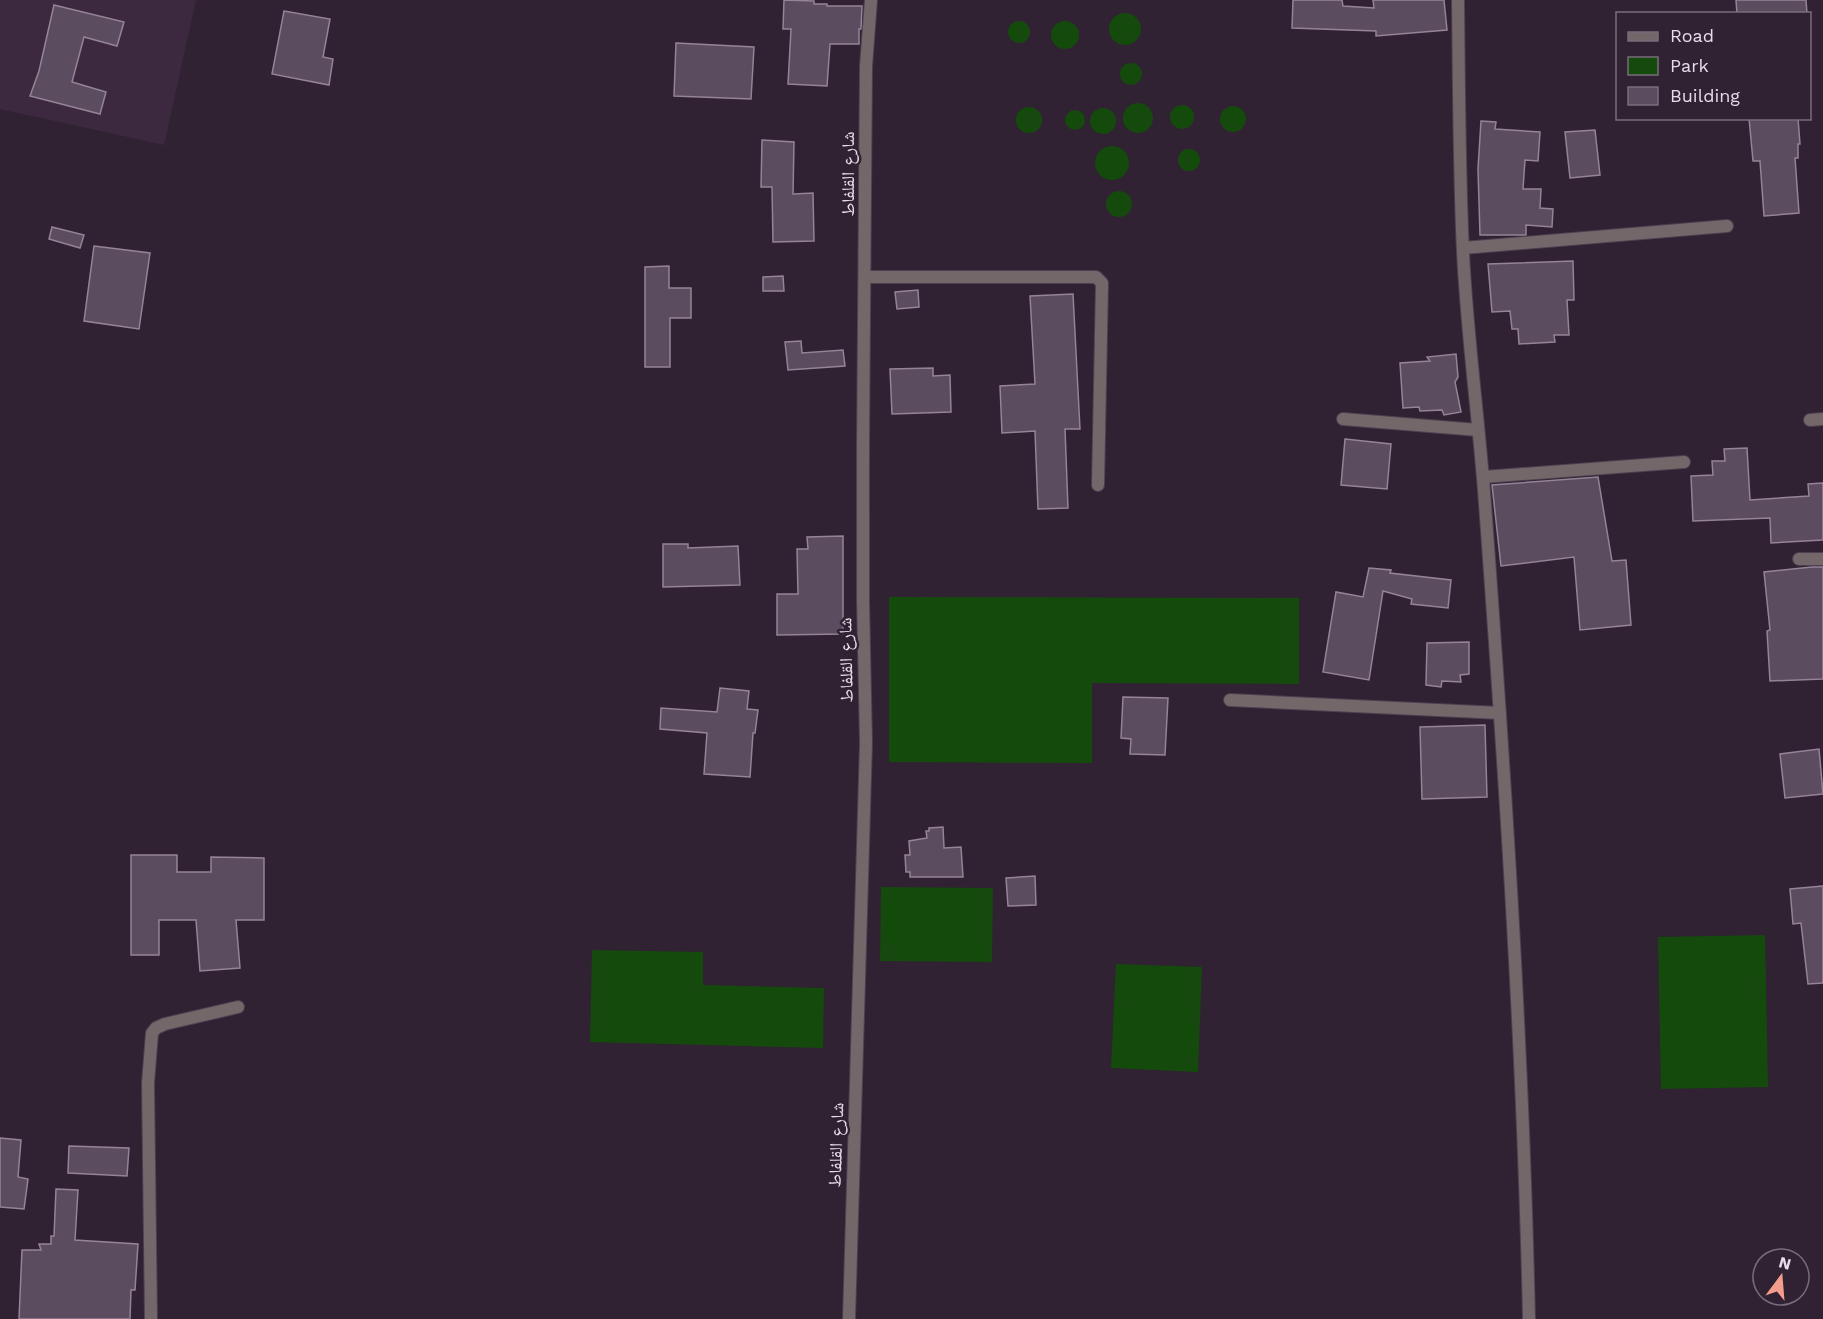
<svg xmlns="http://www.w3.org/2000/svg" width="1823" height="1319" font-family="'Work Sans','Noto Naskh Arabic',sans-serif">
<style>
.built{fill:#3c293f}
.green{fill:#144a0c}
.building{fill:#5c4c5f;stroke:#958397;stroke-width:1.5}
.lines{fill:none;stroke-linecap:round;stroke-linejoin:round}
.minor-casing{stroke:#4d4050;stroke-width:14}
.minor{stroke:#746769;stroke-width:12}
.labels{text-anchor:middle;stroke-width:5;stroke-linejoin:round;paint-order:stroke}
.street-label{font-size:18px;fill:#e5dce7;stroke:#302233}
</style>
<rect width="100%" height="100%" fill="#302233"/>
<polygon class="built" points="0,0 196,0 164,145 0,109"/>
<g class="green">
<circle cx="1125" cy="29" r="16"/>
<circle cx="1019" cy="32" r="11"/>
<circle cx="1065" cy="35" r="14"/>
<circle cx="1131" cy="74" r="11"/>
<circle cx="1138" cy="118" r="15"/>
<circle cx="1182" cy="117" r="12"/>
<circle cx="1233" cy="119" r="13"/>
<circle cx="1029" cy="120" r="13"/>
<circle cx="1103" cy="121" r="13"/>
<circle cx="1075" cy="120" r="10"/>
<circle cx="1112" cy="163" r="17"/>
<circle cx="1189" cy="160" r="11"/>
<circle cx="1119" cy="204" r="13"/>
<polygon points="889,597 1299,598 1299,684 1092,683 1092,763 889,762"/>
<polygon points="881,887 993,888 992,962 880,961"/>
<polygon points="1765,935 1768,1087 1661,1089 1658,937"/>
<polygon points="592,950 703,952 703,985 824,988 823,1048 590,1042"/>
<polygon points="1116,964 1202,967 1198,1072 1111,1068"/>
</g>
<g class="building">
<polygon points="784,0 814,1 814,4 827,4 827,6 862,6 861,29 859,29 859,44 830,44 827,86 788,84 791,29 783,29"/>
<polygon points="1293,0 1342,0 1343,6 1374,8 1373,0 1444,0 1447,30 1376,36 1376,31 1292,28"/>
<polygon points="1736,0 1806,0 1807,14 1737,14"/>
<polygon points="54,5 124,22 117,46 84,37 72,82 106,92 100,114 30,96 39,71"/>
<polygon points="284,11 330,19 323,57 333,59 329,85 272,74"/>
<polygon points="676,43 754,47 751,99 674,96"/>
<polygon points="1749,118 1798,118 1800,144 1798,144 1798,158 1795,158 1799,213 1764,216 1760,161 1753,161"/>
<polygon points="1481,121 1496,122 1495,129 1540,132 1538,161 1525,160 1523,189 1541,189 1540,208 1553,209 1552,227 1526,225 1526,235 1480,235 1478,169"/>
<polygon points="1595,130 1600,175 1570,178 1565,132"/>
<polygon points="762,140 794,142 793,194 813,193 814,241 773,242 772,187 761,187"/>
<polygon points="52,227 84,235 80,248 49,239"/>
<polygon points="94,246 150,253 139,329 84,321"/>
<polygon points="1573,261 1574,300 1567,300 1569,335 1554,335 1555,342 1519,344 1518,329 1512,329 1510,311 1492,312 1488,264"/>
<polygon points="669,266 669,288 691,288 691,318 670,318 670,367 645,367 645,267"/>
<polygon points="783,276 784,291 763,291 763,277"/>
<polygon points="918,290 919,307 897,309 895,292"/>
<polygon points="1073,294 1080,429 1065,429 1068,508 1038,509 1035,431 1002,433 1000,386 1035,384 1030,296"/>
<polygon points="801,341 802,353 843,350 845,366 788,370 785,342"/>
<polygon points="1456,354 1458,377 1455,382 1461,412 1444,415 1442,410 1420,411 1419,407 1403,408 1400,363 1430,361 1427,357"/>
<polygon points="933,368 933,376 950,375 951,412 892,414 890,369"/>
<polygon points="1345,439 1391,444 1387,489 1341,485"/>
<polygon points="1747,448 1750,500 1809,496 1808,484 1823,483 1823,540 1771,543 1770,518 1693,521 1691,476 1713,475 1712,461 1725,461 1724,449"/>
<polygon points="1598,477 1612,561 1626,560 1631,625 1580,630 1574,557 1501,566 1492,485"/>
<polygon points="843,536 843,634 777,635 777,594 798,594 797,549 808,549 807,537"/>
<polygon points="663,544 688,544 688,548 738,546 740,585 663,587"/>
<polygon points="1812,567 1823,567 1823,679 1770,681 1767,631 1770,630 1764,572"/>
<polygon points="1369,568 1391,570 1390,573 1451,580 1448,608 1411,604 1412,599 1383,591 1369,680 1323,672 1336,592 1363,597"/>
<polygon points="1469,642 1469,674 1460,675 1461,682 1442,681 1441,687 1426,685 1427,643"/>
<polygon points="720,688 749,691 747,709 758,710 755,733 753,733 750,777 704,774 707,733 660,729 661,708 717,712"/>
<polygon points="1123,697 1168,698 1165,755 1130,754 1131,739 1121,738"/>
<polygon points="1485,725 1487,797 1422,799 1420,727"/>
<polygon points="1819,749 1823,794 1785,798 1780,754"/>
<polygon points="943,827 944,848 961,847 963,877 910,877 910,872 906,872 905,855 910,855 909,841 927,838 926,831 929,831 929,828"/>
<polygon points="131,855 177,855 177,872 211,872 211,857 264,858 264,920 236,920 240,968 200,971 196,920 159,920 159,955 131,955"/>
<polygon points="1035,876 1036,905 1008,906 1006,878"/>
<polygon points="1823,886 1823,983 1808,984 1801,923 1793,924 1790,889"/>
<polygon points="0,1138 21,1140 18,1177 28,1179 24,1209 0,1207"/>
<polygon points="69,1146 129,1148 127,1176 68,1173"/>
<polygon points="56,1189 78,1190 75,1240 138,1244 135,1290 131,1290 130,1319 19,1319 22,1250 41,1250 39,1244 51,1244 51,1236 54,1236"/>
</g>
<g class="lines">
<g class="minor-casing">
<g id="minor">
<path d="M1458 0C1459 84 1459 168 1463 252 1467 336 1479 420 1485 504 1505 775 1523 1047 1529 1319"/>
<polyline points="1463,248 1727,226"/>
<polyline points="865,277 1096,277 1102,283 1098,485"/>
<polyline points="1343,419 1478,430"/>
<polyline points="1810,420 1823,419"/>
<polyline points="1483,477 1684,462"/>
<polyline points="1799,559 1823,559"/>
<polyline points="1230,700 1500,713"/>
<polyline points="151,1319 148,1083 152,1033 156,1028 165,1024 238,1007"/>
<polyline points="849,1319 866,743 863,599 863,446 866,66 871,0"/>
</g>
</g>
<use href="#minor" class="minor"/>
</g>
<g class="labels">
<g class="street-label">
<text transform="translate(848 174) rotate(-90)" y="6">شارع القلفاط</text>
<text transform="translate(846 660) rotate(-91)" y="6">شارع القلفاط</text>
<text transform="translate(836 1145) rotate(-88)" y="6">شارع القلفاط</text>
</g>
</g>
<rect x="1616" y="12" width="195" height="108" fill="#302233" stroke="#786c7b" stroke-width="1.5"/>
<rect x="1628" y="32" width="30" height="9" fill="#746769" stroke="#786c7b" stroke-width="1.5"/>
<text x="1670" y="42" font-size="18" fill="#e5dce7">Road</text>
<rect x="1628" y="57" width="30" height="18" fill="#144a0c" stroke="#786c7b" stroke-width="1.5"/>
<text x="1670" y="72" font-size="18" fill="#e5dce7">Park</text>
<rect x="1628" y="87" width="30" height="18" fill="#5c4c5f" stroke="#786c7b" stroke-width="1.5"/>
<text x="1670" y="102" font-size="18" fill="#e5dce7">Building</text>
<g transform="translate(1781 1277) rotate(16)"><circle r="28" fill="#302233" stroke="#786c7b" stroke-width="1.5"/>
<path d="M0-4.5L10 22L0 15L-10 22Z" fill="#f49d8d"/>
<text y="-9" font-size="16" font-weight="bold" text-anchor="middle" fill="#e5dce7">N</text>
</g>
</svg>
